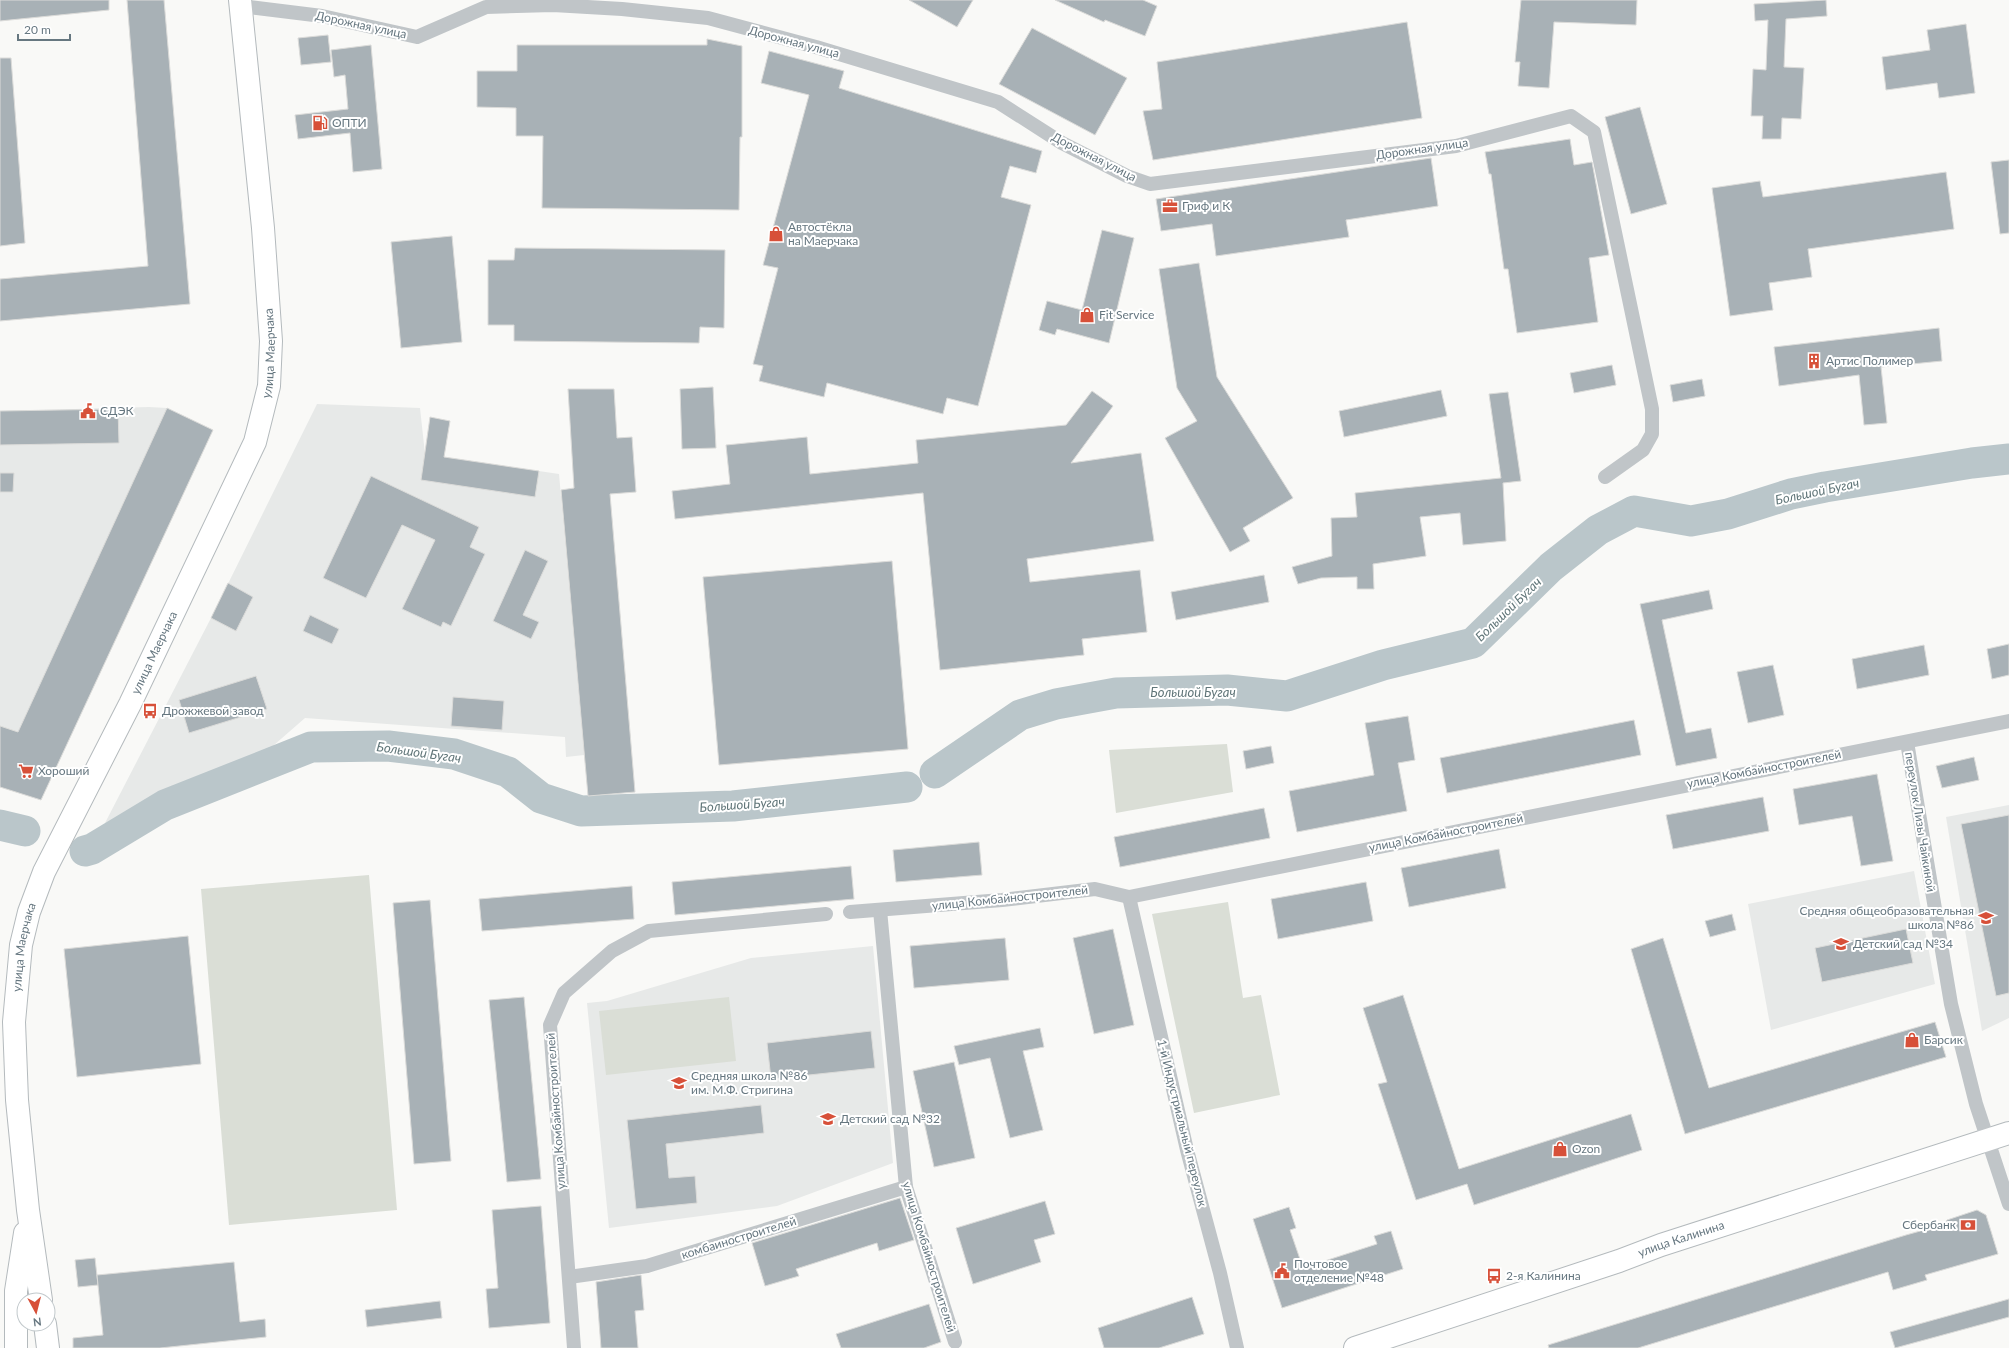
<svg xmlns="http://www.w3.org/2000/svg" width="2009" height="1348" font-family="Lato,sans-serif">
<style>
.built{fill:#e7e9e8}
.green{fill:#daded6}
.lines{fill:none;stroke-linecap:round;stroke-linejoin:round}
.river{stroke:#bac6ca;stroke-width:31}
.building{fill:#a8b1b6;stroke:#dbdbd9}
.primary-casing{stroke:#b4babd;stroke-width:24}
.minor{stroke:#c0c5c8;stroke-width:14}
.primary{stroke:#fff;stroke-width:22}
.labels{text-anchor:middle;stroke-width:4;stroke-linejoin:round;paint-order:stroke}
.street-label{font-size:12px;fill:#667780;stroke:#fff}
.poi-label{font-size:12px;fill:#667780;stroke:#fff;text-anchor:start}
.water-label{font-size:13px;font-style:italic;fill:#617679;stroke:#fff}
</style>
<rect width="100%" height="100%" fill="#f9f9f7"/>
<g class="built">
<polygon points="317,404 420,408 425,454 559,474 584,755 566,757 565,737 305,718 258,759 105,823 211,618"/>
<polygon points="149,407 167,408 213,430 41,800 0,787 0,411"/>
<polygon points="2009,805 2009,1018 1982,1031 1946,817"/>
<polygon points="1914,871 1935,984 1771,1030 1748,904"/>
<polygon points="873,946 893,1163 777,1206 609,1228 587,1003 607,1001 751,958"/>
</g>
<g class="green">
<polygon points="1227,744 1233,792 1116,813 1109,750"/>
<polygon points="369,875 397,1210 229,1225 201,889"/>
<polygon points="1228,902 1243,998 1261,995 1280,1095 1194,1113 1152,914"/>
<polygon points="729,997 736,1061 606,1075 599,1011"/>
</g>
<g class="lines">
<g class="river">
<polyline points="935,773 1020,715 1056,704 1116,693 1227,690 1287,696 1383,665 1473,643 1551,567 1598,530 1634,511 1691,521 1728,514 1791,494 1825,487 1972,463 2009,459"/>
<polyline points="0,825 25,831"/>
<polyline points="85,851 92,849 165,805 311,747 388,746 454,754 508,772 541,798 581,811 733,806 907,787"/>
</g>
</g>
<g class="building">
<polygon points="0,0 109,0 109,10 0,21"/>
<polygon points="127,0 164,0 190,304 0,321 0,279 148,266"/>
<polygon points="909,0 973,0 957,27"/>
<polygon points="1055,0 1143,0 1157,6 1145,36 1105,20 1104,22"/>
<polygon points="1521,0 1637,0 1636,25 1554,22 1549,88 1518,86 1520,62 1515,62"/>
<polygon points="1826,0 1827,16 1786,19 1784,67 1804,68 1801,119 1782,118 1781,139 1762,139 1763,116 1751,116 1753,69 1766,70 1768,20 1755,21 1754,4"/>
<polygon points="1407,22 1422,118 1153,160 1143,111 1162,109 1157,62"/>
<polygon points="1966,24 1975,93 1939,98 1937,83 1886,90 1882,57 1930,50 1927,30"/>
<polygon points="1032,28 1127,78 1095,135 999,84"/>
<polygon points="328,35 331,62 301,65 298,38"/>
<polygon points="707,39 742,46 742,137 740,137 739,210 542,208 543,136 516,136 516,108 477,107 477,71 517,71 517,45 707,45"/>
<polygon points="371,45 382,169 353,172 350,133 298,139 295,115 348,109 345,75 334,77 331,50"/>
<polygon points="769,51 844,71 839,88 1042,151 1036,173 1010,166 1001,197 1031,205 978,406 947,398 943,414 827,383 824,397 759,381 763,366 753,364 778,268 763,265 809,95 761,83"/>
<polygon points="0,58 11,58 25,243 0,246"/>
<polygon points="1640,107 1667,204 1631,214 1605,117"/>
<polygon points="1570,139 1574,165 1592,162 1609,255 1589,258 1598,322 1517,333 1508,269 1504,269 1491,174 1489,174 1485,152"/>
<polygon points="1431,158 1438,206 1346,220 1349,237 1216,256 1212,224 1161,231 1156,199"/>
<polygon points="2009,160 2009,233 2000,234 1991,162"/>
<polygon points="1946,172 1954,229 1808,249 1812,277 1769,283 1773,310 1730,316 1712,188 1760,181 1763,197"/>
<polygon points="1102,230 1134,238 1109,343 1057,329 1055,335 1039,330 1047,301 1082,310"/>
<polygon points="452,236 462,342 401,348 391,242"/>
<polygon points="515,248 725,250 724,328 700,327 699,343 514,341 514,325 488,325 488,260 514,260"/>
<polygon points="1199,263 1217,377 1293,498 1243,528 1250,541 1230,552 1165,438 1197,421 1177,388 1159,269"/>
<polygon points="1939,328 1942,361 1881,367 1887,423 1864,425 1859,375 1779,386 1774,347"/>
<polygon points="1612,365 1616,385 1574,393 1570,373"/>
<polygon points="1702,379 1705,396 1673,402 1670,385"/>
<polygon points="713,387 716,448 682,449 680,389"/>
<polygon points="568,389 614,389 617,438 632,437 636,492 610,494 635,792 588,796 561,490 574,488"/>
<polygon points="1441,390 1447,416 1344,437 1339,411"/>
<polygon points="1092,391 1113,406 1071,463 1141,453 1154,541 1027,559 1030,582 1140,570 1147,632 1082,639 1084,655 940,670 923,493 675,519 672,491 730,484 726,445 807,437 810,474 918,463 916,440 1066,425"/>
<polygon points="1508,392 1521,481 1503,483 1506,541 1463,545 1460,513 1420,517 1426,556 1373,564 1374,589 1357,589 1357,577 1321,578 1298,584 1292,567 1332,556 1331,518 1357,517 1355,493 1501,478 1489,394"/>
<polygon points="167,408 213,430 41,800 0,787 0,726 18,732"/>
<polygon points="118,409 119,443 0,445 0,411"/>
<polygon points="430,417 450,421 444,457 539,471 535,497 421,480"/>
<polygon points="0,473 14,473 13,492 0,492"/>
<polygon points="371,476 479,527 470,547 485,554 451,626 443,622 441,627 402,609 435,540 402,525 366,598 323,578"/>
<polygon points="525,550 548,561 523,615 539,622 531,639 493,621"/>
<polygon points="892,561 908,749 719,765 703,577"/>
<polygon points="1264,575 1269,602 1176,620 1171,592"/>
<polygon points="228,583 253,597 236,631 211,618"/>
<polygon points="1709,590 1713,609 1662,620 1686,733 1711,728 1717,758 1676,766 1640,604"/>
<polygon points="310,615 339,629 332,644 303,631"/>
<polygon points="2009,644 2009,675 1992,679 1987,649"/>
<polygon points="1924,645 1929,675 1857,689 1852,659"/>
<polygon points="1773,665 1784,715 1748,723 1737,672"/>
<polygon points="256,676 267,709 189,733 179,700"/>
<polygon points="453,697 504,701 502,730 451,726"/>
<polygon points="1408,716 1415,760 1398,763 1407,811 1297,832 1289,791 1374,775 1365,723"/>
<polygon points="1634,720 1641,755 1447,793 1440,758"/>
<polygon points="1271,746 1274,763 1246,769 1243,751"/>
<polygon points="1974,757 1979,780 1942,788 1936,766"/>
<polygon points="1877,774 1893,861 1861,866 1852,816 1799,825 1793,789"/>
<polygon points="1763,797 1769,831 1673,849 1666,815"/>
<polygon points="1264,808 1270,838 1120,867 1114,837"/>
<polygon points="2009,815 2009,993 1996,996 1961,824"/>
<polygon points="979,842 982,875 896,882 893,850"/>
<polygon points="1499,849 1506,888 1409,907 1401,868"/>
<polygon points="851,866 854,899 675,915 672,882"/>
<polygon points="1366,882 1373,921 1278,939 1271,899"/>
<polygon points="632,886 634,919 482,931 479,899"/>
<polygon points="430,900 451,1161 414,1164 393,903"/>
<polygon points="1732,914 1736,930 1710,937 1705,921"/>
<polygon points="1113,929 1134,1025 1094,1034 1073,938"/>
<polygon points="1906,929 1913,963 1822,982 1815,948"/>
<polygon points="188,936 201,1064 77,1077 64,949"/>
<polygon points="1005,938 1009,980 914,988 910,946"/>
<polygon points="1663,938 1709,1088 1935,1022 1946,1057 1685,1134 1631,949"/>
<polygon points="1403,995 1459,1169 1631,1114 1642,1150 1474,1205 1467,1184 1416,1200 1378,1084 1387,1082 1363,1008"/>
<polygon points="524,997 541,1179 507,1182 489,1000"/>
<polygon points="1040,1028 1044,1047 1023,1051 1043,1130 1010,1138 990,1058 959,1065 954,1046"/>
<polygon points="871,1031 875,1068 771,1079 767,1043"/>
<polygon points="954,1062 975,1158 934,1167 913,1071"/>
<polygon points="761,1105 764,1133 666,1144 669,1178 695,1176 697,1203 636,1209 627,1120"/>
<polygon points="900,1198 914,1240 879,1251 877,1243 796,1269 799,1276 765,1286 752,1243"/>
<polygon points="1045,1201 1055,1234 1034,1240 1041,1262 973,1284 956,1228"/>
<polygon points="541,1206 550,1323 489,1328 486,1289 498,1288 492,1210"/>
<polygon points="1289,1207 1296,1228 1290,1230 1303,1268 1377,1244 1374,1236 1391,1231 1403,1269 1282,1308 1253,1219"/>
<polygon points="1977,1210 1986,1215 1998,1254 1925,1275 1927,1280 1893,1290 1888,1272 1638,1348 1549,1348 1548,1345 1906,1235 1942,1225 1947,1220"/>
<polygon points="95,1258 98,1285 78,1287 75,1260"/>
<polygon points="234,1262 240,1322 265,1319 266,1337 160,1348 73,1348 73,1338 103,1335 97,1275"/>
<polygon points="641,1275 644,1310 635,1311 638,1348 601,1348 596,1282"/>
<polygon points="1192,1297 1204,1334 1159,1348 1104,1348 1098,1328"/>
<polygon points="2009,1299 2009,1317 1895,1348 1890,1332"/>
<polygon points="440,1301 442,1318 367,1327 365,1310"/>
<polygon points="929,1304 941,1342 924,1348 841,1348 836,1334"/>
</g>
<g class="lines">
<g class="primary-casing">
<g id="primary">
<path id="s1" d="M41 1300 28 1210 17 1100 14 1022 21 945 29 912 44 872 130 704 255 442 269 386 271 341 263 228 240 0"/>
<polyline points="45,1324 48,1348"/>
<polyline points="16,1348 16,1291 25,1233"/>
<path id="s2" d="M1355 1348 1619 1261 1661 1245 2009 1133"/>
</g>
</g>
<g class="minor">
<polyline points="241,6 322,16 417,37 486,7 553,5 622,9 708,18 816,47 998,102 1062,143 1127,176 1150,184 1456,146 1571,116 1594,132 1652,409 1652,434 1643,450 1605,477"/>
<polyline points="1907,742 1951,1004 1976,1104 2009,1204"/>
<polyline points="1129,897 1187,1150 1220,1273 1237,1348"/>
<polyline points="880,910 906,1187 955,1342"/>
<polyline points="850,912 1002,900 1095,889 1129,897 2009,721"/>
<polyline points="569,1277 647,1266 906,1187"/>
<polyline points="574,1348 550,1025 564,993 612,951 649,931 826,914"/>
</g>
<use href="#primary" class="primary"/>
</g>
<defs>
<g id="fuel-bare" transform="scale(1.2)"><path d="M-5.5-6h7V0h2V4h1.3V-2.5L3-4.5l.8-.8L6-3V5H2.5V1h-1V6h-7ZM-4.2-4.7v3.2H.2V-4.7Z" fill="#d75039" stroke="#fff" stroke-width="2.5" paint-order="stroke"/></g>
<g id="office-bare" transform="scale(1.2)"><path d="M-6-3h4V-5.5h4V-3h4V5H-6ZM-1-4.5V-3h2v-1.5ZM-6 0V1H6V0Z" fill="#d75039" stroke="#fff" stroke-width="2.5" paint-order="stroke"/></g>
<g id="shop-bare" transform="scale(1.2)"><path d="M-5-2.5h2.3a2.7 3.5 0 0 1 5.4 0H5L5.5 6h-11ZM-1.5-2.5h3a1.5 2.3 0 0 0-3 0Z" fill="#d75039" stroke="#fff" stroke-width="2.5" paint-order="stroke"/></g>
<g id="building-bare" transform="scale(1.2)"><path d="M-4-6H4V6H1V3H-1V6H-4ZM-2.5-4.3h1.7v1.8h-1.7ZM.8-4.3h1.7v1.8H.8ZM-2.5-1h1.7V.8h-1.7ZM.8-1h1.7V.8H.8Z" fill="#d75039" stroke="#fff" stroke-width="2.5" paint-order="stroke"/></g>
<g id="civic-bare" transform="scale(1.2)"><path d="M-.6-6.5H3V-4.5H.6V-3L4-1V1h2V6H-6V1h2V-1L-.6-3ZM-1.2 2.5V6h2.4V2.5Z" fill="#d75039" stroke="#fff" stroke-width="2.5" paint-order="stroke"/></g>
<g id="bus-bare" transform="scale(1.2)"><path d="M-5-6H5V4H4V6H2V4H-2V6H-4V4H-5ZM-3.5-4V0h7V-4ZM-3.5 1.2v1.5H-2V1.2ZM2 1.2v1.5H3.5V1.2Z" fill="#d75039" stroke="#fff" stroke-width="2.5" paint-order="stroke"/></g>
<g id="supermarket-bare" transform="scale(1.2)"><path d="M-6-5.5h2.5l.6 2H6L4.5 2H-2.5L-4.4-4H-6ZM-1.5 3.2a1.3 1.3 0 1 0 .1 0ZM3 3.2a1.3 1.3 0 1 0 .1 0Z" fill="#d75039" stroke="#fff" stroke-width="2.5" paint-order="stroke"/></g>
<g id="school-bare" transform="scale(1.2)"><path d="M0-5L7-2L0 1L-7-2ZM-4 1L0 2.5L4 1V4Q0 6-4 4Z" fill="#d75039" stroke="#fff" stroke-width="2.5" paint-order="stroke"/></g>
<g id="bank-bare" transform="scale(1.2)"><path d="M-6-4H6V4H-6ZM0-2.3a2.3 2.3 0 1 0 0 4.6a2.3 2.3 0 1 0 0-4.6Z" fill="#d75039" stroke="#fff" stroke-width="2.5" paint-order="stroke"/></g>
</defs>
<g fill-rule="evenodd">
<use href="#fuel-bare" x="320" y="123"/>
<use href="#office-bare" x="1170" y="206"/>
<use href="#shop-bare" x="776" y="234"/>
<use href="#shop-bare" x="1087" y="315"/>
<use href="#building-bare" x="1814" y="361"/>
<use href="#civic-bare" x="88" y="411"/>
<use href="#bus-bare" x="150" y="711"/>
<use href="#supermarket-bare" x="26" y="771"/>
<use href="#school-bare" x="1986" y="918"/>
<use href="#school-bare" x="1841" y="944"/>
<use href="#shop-bare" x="1912" y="1040"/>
<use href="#school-bare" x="679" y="1083"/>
<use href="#school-bare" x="828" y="1119"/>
<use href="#shop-bare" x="1560" y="1149"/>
<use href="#bank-bare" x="1968" y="1225"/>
<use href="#civic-bare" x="1282" y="1271"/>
<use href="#bus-bare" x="1494" y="1276"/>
</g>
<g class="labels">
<g class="street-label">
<text transform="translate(361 25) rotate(12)" y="4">Дорожная улица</text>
<text transform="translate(794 42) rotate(15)" y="4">Дорожная улица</text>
<text transform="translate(1422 149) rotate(-8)" y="4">Дорожная улица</text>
<text transform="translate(1094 157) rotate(27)" y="4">Дорожная улица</text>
<text dy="4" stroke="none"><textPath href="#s1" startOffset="1003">улица Маерчака</textPath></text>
<text dy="4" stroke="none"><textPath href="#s1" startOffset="679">улица Маерчака</textPath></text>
<text transform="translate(1764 769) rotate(-11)" y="4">улица Комбайностроителей</text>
<text transform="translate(1920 822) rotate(81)" y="4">переулок Лизы Чайкиной</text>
<text transform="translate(1446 833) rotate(-11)" y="4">улица Комбайностроителей</text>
<text transform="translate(1010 898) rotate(-6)" y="4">улица Комбайностроителей</text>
<text dy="4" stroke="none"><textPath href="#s1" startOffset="355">улица Маерчака</textPath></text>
<text transform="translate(556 1111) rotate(-94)" y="4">улица Комбайностроителей</text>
<text transform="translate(1182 1123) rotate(76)" y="4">1-й Индустриальный переулок</text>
<text transform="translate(739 1238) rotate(-17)" y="4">комбаиностроителей</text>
<text dy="4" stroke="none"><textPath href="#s2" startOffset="344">улица Калинина</textPath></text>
<text transform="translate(929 1257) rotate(73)" y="4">улица Комбайностроителей</text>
</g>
<g class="poi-label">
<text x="332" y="127">ОПТИ</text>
<text x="1182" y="210">Гриф и К</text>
<text x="788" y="231">Автостёкла<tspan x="788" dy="14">на Маерчака</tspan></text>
<text x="1099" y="319">Fit Service</text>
<text x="1826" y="365">Артис Полимер</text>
<text x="100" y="415">СДЭК</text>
<text x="162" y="715">Дрожжевой завод</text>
<text x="38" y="775">Хороший</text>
<text x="1974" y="915" text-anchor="end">Средняя общеобразовательная<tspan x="1974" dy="14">школа №86</tspan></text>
<text x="1853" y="948">Детский сад №34</text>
<text x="1924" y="1044">Барсик</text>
<text x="691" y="1080">Средняя школа №86<tspan x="691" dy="14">им. М.Ф. Стригина</tspan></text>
<text x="840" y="1123">Детский сад №32</text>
<text x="1572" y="1153">Ozon</text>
<text x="1956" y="1229" text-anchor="end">Сбербанк</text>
<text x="1294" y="1268">Почтовое<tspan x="1294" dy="14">отделение №48</tspan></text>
<text x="1506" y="1280">2-я Калинина</text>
</g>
<g class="water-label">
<text transform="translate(1817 491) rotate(-12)" y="5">Большой Бугач</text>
<text transform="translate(1508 609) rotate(-44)" y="5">Большой Бугач</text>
<text x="1193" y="697">Большой Бугач</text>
<text transform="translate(419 752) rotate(8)" y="5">Большой Бугач</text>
<text transform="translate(742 804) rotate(-4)" y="5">Большой Бугач</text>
</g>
</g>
<g transform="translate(36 1312) rotate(173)"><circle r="19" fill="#ffffff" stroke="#c2c9cc"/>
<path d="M0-3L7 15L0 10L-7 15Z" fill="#d75039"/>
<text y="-6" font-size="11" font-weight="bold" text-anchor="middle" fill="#667780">N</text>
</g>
<path d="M18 34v6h52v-6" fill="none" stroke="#667780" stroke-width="2"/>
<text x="24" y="34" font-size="12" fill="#667780" stroke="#ffffff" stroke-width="3" paint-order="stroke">20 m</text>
</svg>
